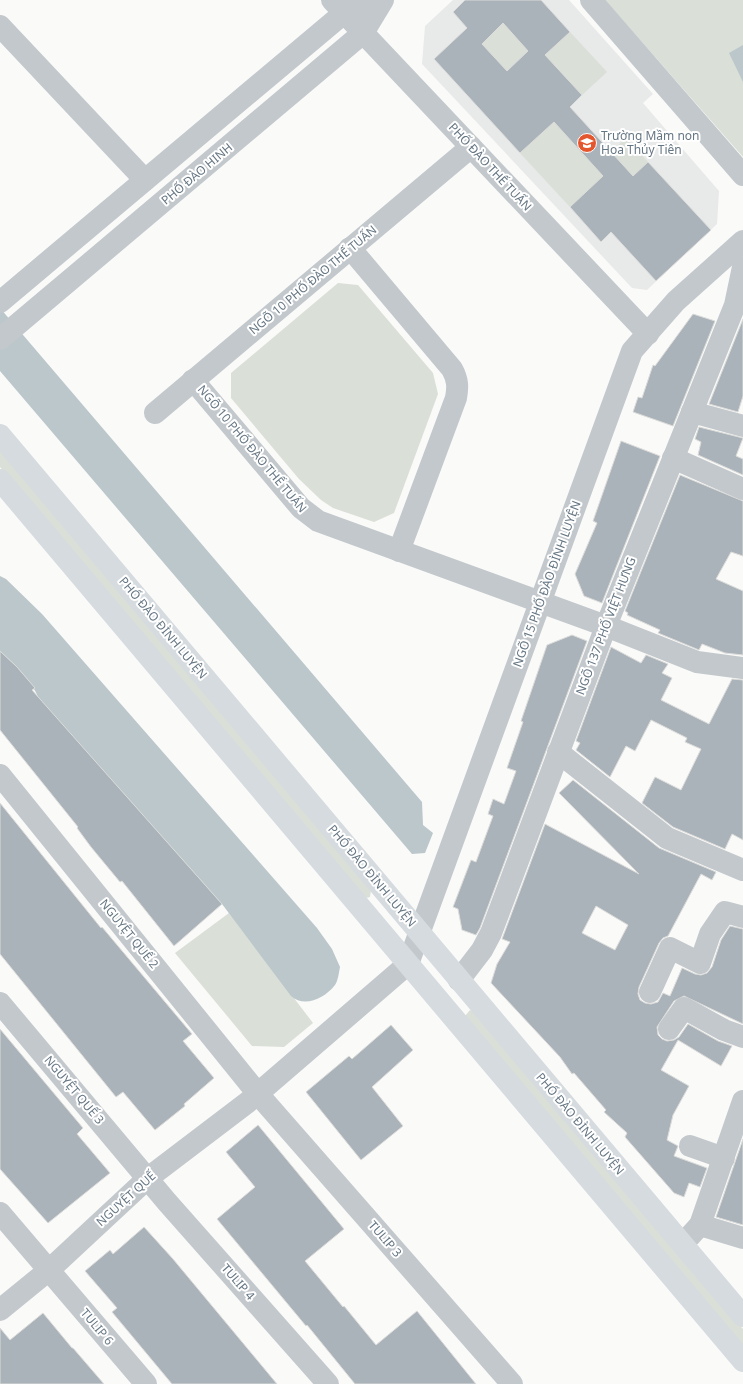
<svg xmlns="http://www.w3.org/2000/svg" width="743" height="1384" font-family="'Noto Sans',sans-serif">
<style>
.built{fill:#e8e9e9}
.green{fill:#dadfd7}
.water{fill:#bbc7cb}
.building{fill:#aab3b9;stroke:#dcdcda;fill-rule:evenodd}
.lines{fill:none;stroke-linecap:round;stroke-linejoin:round}
.minor{stroke:#c3c8cc;stroke-width:22}
.major{stroke:#d6dbdf;stroke-width:22}
.labels{text-anchor:middle;stroke-width:4;stroke-linejoin:round;paint-order:stroke}
.poi-label{font-size:12px;fill:#657683;stroke:#fff;text-anchor:start}
.street-label{font-size:12px;fill:#657683;stroke:#fff}
</style>
<rect width="100%" height="100%" fill="#fafaf8"/>
<polygon class="built" points="453,0 569,0 653,94 643,103 719,191 717,224 647,290 632,288 422,64 425,26"/>
<g class="green">
<polygon points="605,0 743,0 743,157"/>
<polygon points="503,23 528,51 507,71 482,44"/>
<polygon points="570,32 607,72 582,95 555,65 547,72 542,58"/>
<polygon points="554,122 603,176 570,207 520,153"/>
<polygon points="626,138 648,162 633,176 611,152"/>
<polygon points="338,283 358,285 433,373 438,394 394,513 374,522 333,508 321,500 299,479 231,398 231,373"/>
<polygon points="0,449 371,890 370,897 366,898 361,895 0,467"/>
<polygon points="229,913 313,1023 284,1047 252,1046 175,953"/>
<polygon points="470,1010 476,1013 743,1329 743,1348 465,1016"/>
</g>
<g class="water">
<polygon points="743,45 743,82 729,53"/>
<polygon points="0,308 422,802 423,825 433,833 425,853 412,854 0,371"/>
<path d="M0 576 6 579 42 614 317 928 332 949 340 967C339 972 338 981 335 985 324 999 304 1008 291 996L222 904 39 699C31 679 15 665 0 651Z"/>
</g>
<g class="building">
<path d="M465 0H541L570 32 545 55 582 95 570 107 633 176 648 162 711 230 656 281 611 232 601 242 570 207 603 176 554 122 520 153 434 59 467 28 453 12ZM503 23 528 51 507 71 482 44Z"/>
<polygon points="693,314 715,321 673,426 633,412 638,397 642,398 653,365 655,366"/>
<polygon points="743,319 743,396 738,412 709,404"/>
<polygon points="699,427 743,438 736,456 743,459 743,475 698,455 701,442 695,439"/>
<polygon points="621,441 660,456 602,603 584,596 575,574 597,523 593,521"/>
<polygon points="680,475 743,501 743,556 731,552 716,579 743,591 743,655 725,653 702,644 699,650 658,633 660,630 627,615 628,613 625,611"/>
<polygon points="572,635 587,641 480,928 476,935 462,930 458,909 453,907 471,860 476,862 493,816 488,814 493,799 504,804 516,771 507,768 523,722 521,721 547,645"/>
<polygon points="611,647 641,663 646,655 668,664 662,673 672,678 661,700 709,724 732,679 743,680 743,840 732,834 725,849 673,827 642,803 655,777 681,790 701,749 685,742 687,738 651,720 635,751 626,746 610,777 576,750 580,743 576,741"/>
<polygon points="0,651 17,667 35,688 32,690 222,904 174,946 122,881 120,882 91,847 77,828 78,827 0,730"/>
<path d="M573 780 659 848 716 872 712 880 701 874 668 936 663 938 659 943 639 987 638 994 640 1000 645 1003 651 1004 658 1002 663 993 670 996 682 968 695 974 701 975 707 973 712 967 721 940 730 926 743 929V1024L684 996 674 1001 657 1027 658 1035 662 1039 667 1041 674 1040 679 1037 688 1024 718 1041 732 1046 721 1066 678 1040 661 1070 689 1086 673 1115 667 1140 678 1146 674 1156 707 1168 700 1187 689 1183 684 1197 674 1193 625 1137 627 1133 604 1112 606 1110 574 1073 572 1074 560 1057 491 983 497 964 510 942 502 939 545 824 639 874 559 793ZM596 906 628 925 615 950 582 933Z"/>
<polygon points="0,803 101,928 102,927 192,1034 183,1041 214,1078 184,1104 185,1106 155,1130 123,1092 116,1097 0,954"/>
<polygon points="391,1025 413,1050 372,1087 403,1126 361,1160 306,1092 349,1056 352,1059"/>
<polygon points="0,1029 83,1128 77,1134 110,1173 48,1223 0,1169"/>
<polygon points="258,1125 344,1229 305,1261 343,1307 344,1306 376,1345 417,1311 476,1384 355,1384 307,1325 306,1326 217,1219 255,1187 226,1152"/>
<polygon points="743,1139 743,1225 716,1217"/>
<polygon points="144,1227 173,1259 277,1384 172,1384 112,1312 117,1308 85,1271 110,1250 113,1254"/>
<polygon points="43,1313 72,1348 73,1348 104,1384 0,1384 0,1328 10,1340"/>
</g>
<g class="lines">
<g class="minor">
<polyline points="332,0 648,334"/>
<polyline points="591,0 743,175"/>
<polyline points="0,26 145,180"/>
<path d="M350 248 452 369C458 380 458 387 456 398L399 551"/>
<polyline points="0,302 344,13 377,0"/>
<polyline points="0,339 363,33 383,0"/>
<polyline points="193,380 301,508 318,521 606,626 697,662 743,668"/>
<polyline points="692,412 743,426"/>
<polyline points="155,413 471,147"/>
<polyline points="673,458 743,489"/>
<polyline points="558,752 667,838 743,870"/>
<polyline points="0,775 258,1094 512,1384"/>
<polyline points="459,980 482,950 491,933 606,626 735,305 743,267"/>
<polyline points="650,992 670,948 700,963 710,934 725,912 743,917"/>
<polyline points="0,1003 167,1202 328,1384"/>
<polyline points="669,1029 684,1008 724,1030 743,1037"/>
<polyline points="690,1146 724,1158"/>
<polyline points="0,1213 146,1384"/>
<polyline points="700,1225 743,1101"/>
<polyline points="690,1236 700,1225 743,1238"/>
<polyline points="0,1310 49,1270 148,1178 248,1102 408,964 632,351 676,301 743,241"/>
</g>
<g class="major">
<polyline points="0,435 743,1316"/>
<polyline points="0,480 743,1361"/>
</g>
</g>
<defs>
<g id="school-disc" transform="scale(1)"><circle r="9.5" fill="#e4572e" stroke="#fff"/><path d="M0-5L7-2L0 1L-7-2ZM-4 1L0 2.5L4 1V4Q0 6-4 4Z" fill="#fff"/></g>
</defs>
<g fill-rule="evenodd">
<use href="#school-disc" x="587" y="143"/>
</g>
<g class="labels">
<g class="poi-label">
<text x="601" y="140">Trường Mầm non<tspan x="601" dy="14">Hoa Thủy Tiên</tspan></text>
</g>
<g class="street-label">
<text transform="translate(490 167) rotate(47)" y="4">PHỐ ĐÀO THẾ TUẤN</text>
<text transform="translate(197 174) rotate(-40)" y="4">PHỐ ĐÀO HINH</text>
<text transform="translate(313 280) rotate(-40)" y="4">NGÕ 10 PHỐ ĐÀO THẾ TUẤN</text>
<text transform="translate(252 449) rotate(50)" y="4">NGÕ 10 PHỐ ĐÀO THẾ TUẤN</text>
<text transform="translate(547 584) rotate(-70)" y="4">NGÕ 15 PHỐ ĐÀO ĐÌNH LUYỆN</text>
<text transform="translate(606 626) rotate(-69)" y="4">NGÕ 137 PHỐ VIỆT HƯNG</text>
<text transform="translate(163 628) rotate(50)" y="4">PHỐ ĐÀO ĐÌNH LUYỆN</text>
<text transform="translate(372 876) rotate(50)" y="4">PHỐ ĐÀO ĐÌNH LUYỆN</text>
<text transform="translate(129 934) rotate(51)" y="4">NGUYỆT QUẾ 2</text>
<text transform="translate(74 1090) rotate(50)" y="4">NGUYỆT QUẾ 3</text>
<text transform="translate(580 1124) rotate(50)" y="4">PHỐ ĐÀO ĐÌNH LUYỆN</text>
<text transform="translate(126 1199) rotate(-42)" y="4">NGUYỆT QUẾ</text>
<text transform="translate(385 1239) rotate(49)" y="4">TULIP 3</text>
<text transform="translate(238 1282) rotate(49)" y="4">TULIP 4</text>
<text transform="translate(97 1327) rotate(50)" y="4">TULIP 6</text>
</g>
</g>
</svg>
